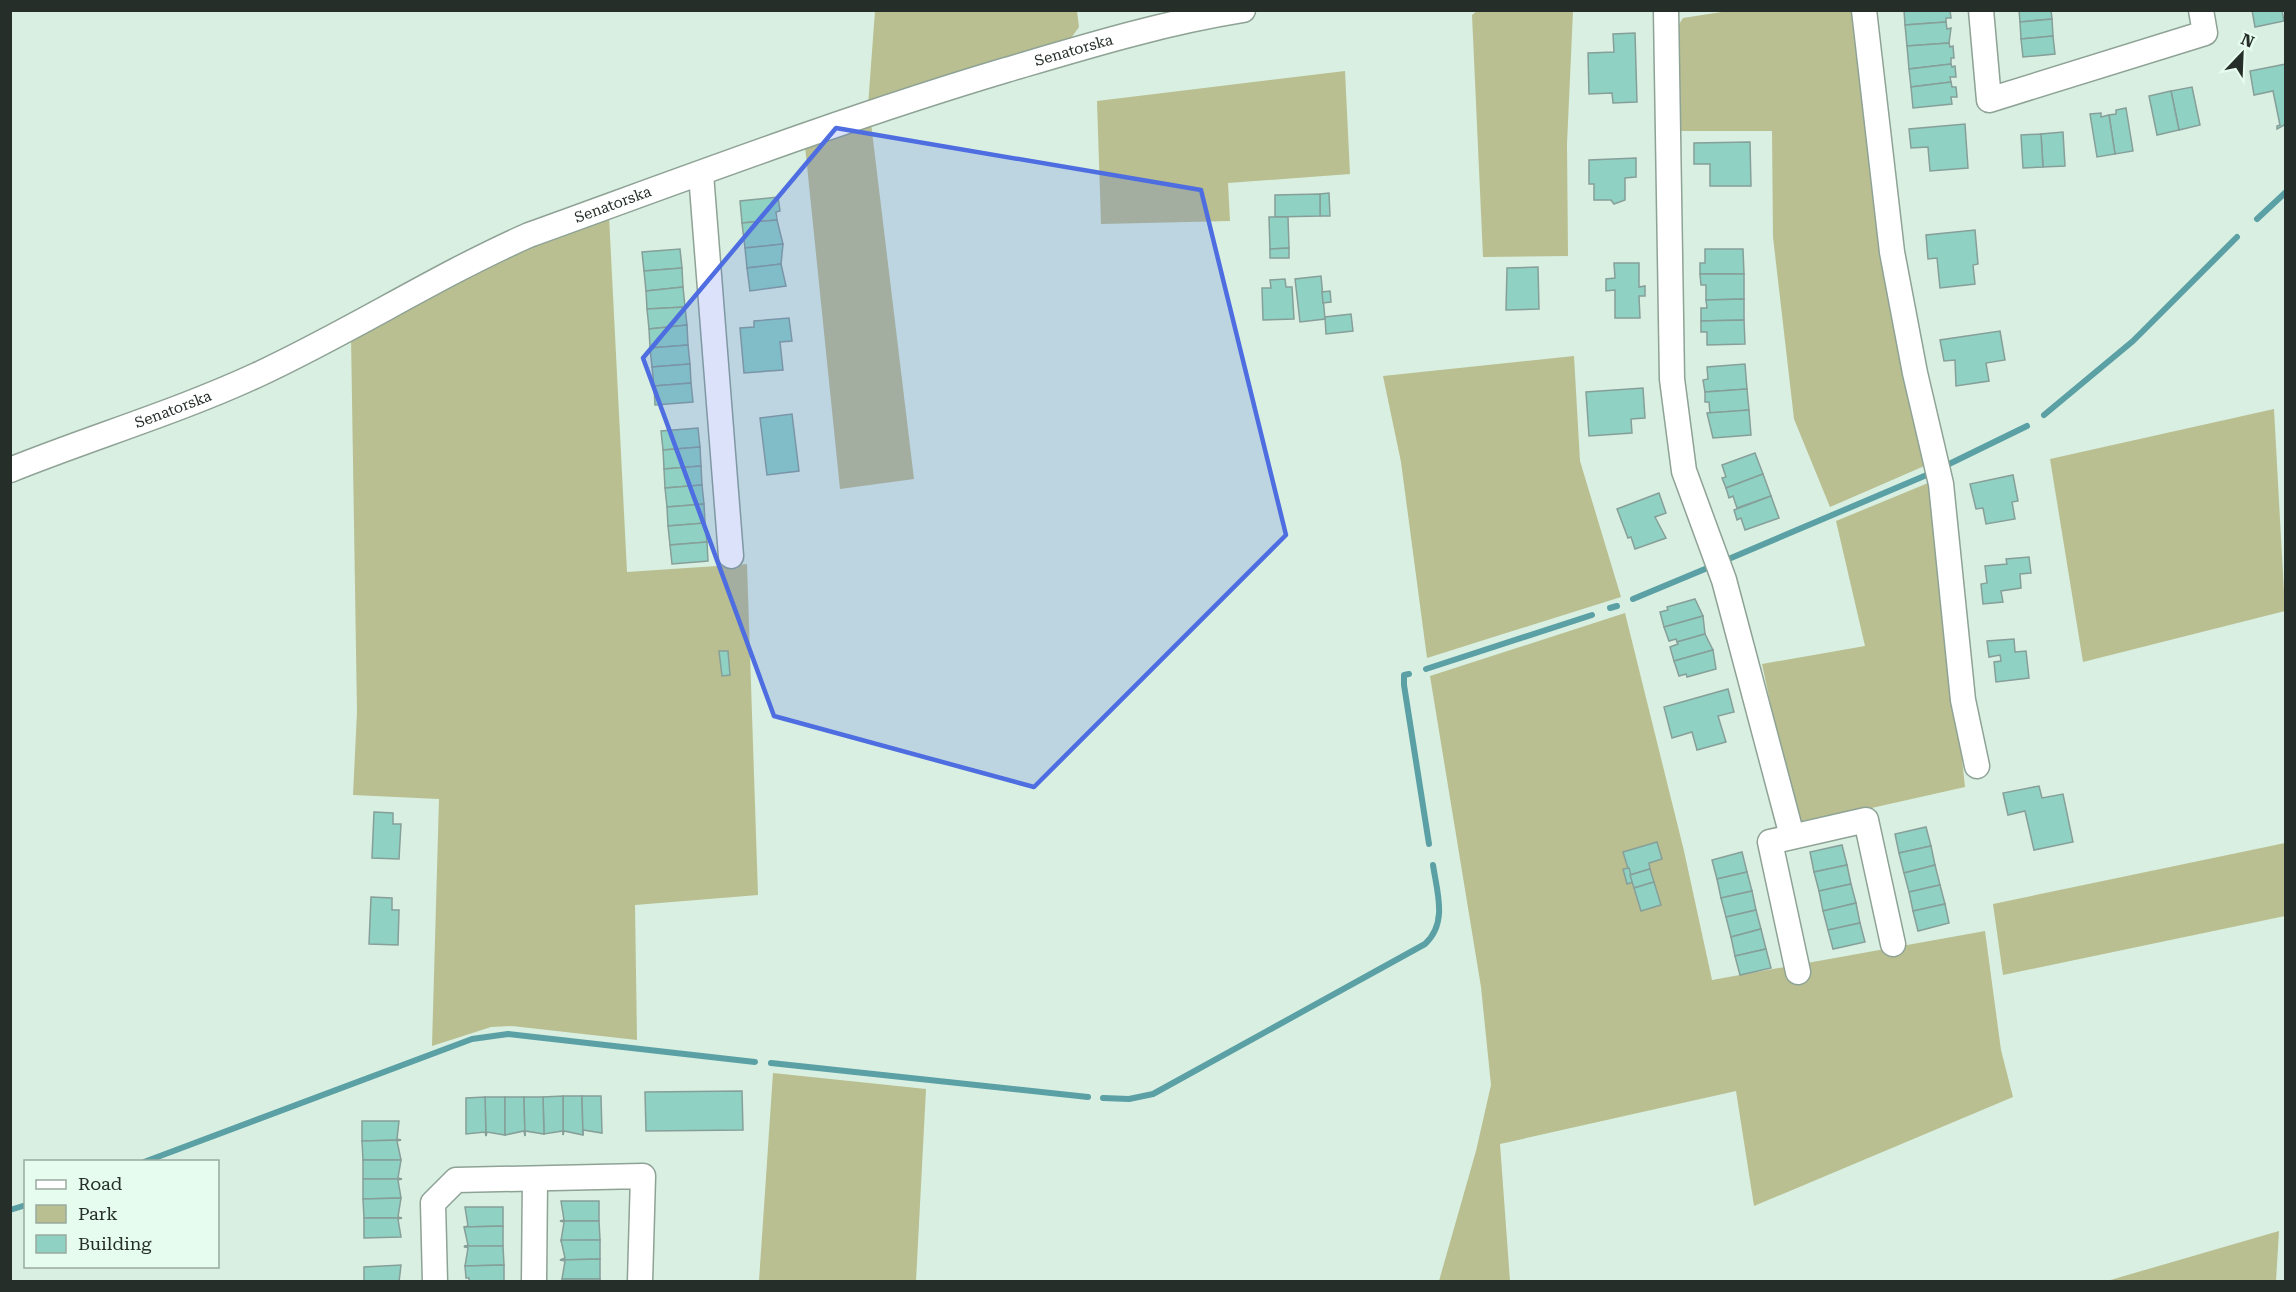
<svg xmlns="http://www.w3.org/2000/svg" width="2296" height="1292" font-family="'Roboto Serif',serif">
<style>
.green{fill:#b9bf90}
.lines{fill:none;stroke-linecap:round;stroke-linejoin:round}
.stream{stroke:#5aa0a5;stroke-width:6}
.building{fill:#8fd1c3;stroke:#869f99;stroke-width:1.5}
.minor-casing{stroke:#8ea295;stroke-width:27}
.minor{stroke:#fff;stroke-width:24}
.marked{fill:#4d6de1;fill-opacity:0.2;stroke:#4d6de1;stroke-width:4.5;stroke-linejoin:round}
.labels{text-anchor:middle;stroke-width:5;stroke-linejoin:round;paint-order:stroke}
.street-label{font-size:15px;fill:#252e28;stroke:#e6fcee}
</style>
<rect width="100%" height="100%" fill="#d9efe1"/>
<g class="green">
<polygon points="1478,10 1573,11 1567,144 1568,256 1483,257 1472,15"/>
<polygon points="875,11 1077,11 1079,27 1066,45 868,106"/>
<polygon points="1728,11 1858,11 1929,464 1830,507 1794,419 1773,237 1772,131 1676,131 1676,29 1683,18"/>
<polygon points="1345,71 1350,174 1228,183 1230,221 1101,224 1097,101"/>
<polygon points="871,123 914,479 840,489 805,146"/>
<polygon points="609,216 627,572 747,564 758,895 635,905 637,1040 512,1026 491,1027 432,1046 439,799 353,795 357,712 351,336 471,270"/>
<polygon points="1574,356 1580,461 1621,597 1427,658 1401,462 1383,376"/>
<polygon points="2274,409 2285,611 2083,662 2050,459"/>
<polygon points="1933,481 1965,787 1796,825 1762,664 1865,646 1836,521"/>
<polygon points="1625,613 1684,851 1712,980 1985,931 2001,1050 2013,1097 1754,1206 1736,1091 1500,1144 1510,1281 1439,1281 1476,1151 1491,1085 1481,987 1430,676"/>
<polygon points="2285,843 2285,916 2003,975 1993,904"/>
<polygon points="773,1073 926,1089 916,1281 759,1281"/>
<polygon points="2279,1231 2276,1281 2107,1281"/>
</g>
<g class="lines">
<g class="stream">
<polyline points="2257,219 2286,192"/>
<polyline points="2044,415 2133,341 2237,237"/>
<polyline points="1945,466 2027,426"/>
<polyline points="1731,558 1929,474"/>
<polyline points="1633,599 1705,569"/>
<polyline points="1610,608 1617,606"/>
<polyline points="1426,669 1592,615"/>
<polyline points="1409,674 1404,675 1404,685 1429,844"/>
<polyline points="771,1063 1088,1097"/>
<path d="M1103 1098 1129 1099 1153 1094 1425 944C1448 923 1437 892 1433 865"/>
<polyline points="144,1162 472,1039 508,1034 755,1062"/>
<polyline points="10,1210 26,1205"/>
</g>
</g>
<g class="building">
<polygon points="1904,10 1950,10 1951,18 1946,18 1946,22 1905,25"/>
<polygon points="2019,10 2051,10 2052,19 2020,22"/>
<polygon points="2252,10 2282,10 2284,21 2255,27"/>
<polygon points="2052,19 2053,36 2021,39 2020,22"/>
<polygon points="1946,22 1947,29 1951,28 1949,43 1907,46 1905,25"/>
<polygon points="1635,33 1637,102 1613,103 1612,93 1589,94 1588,53 1614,52 1613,34"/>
<polygon points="2053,36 2055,54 2023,57 2021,39"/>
<polygon points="1949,43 1950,47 1953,46 1954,58 1951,58 1951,64 1909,69 1907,46"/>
<polygon points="1951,64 1952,67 1955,66 1956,77 1950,77 1951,82 1911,87 1909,69"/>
<polygon points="2286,64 2286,124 2277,129 2277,126 2280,125 2273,91 2254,95 2250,71"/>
<polygon points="1951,82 1952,87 1956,87 1957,97 1951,97 1952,104 1913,108 1911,87"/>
<polygon points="2192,87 2200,125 2179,130 2171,91"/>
<polygon points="2171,91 2179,130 2157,135 2149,96"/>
<polygon points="2126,108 2133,151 2115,154 2109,115 2116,114 2116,110"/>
<polygon points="2101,113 2101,117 2109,115 2115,154 2097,157 2090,114"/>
<polygon points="1965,124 1968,168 1930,171 1928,147 1911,148 1909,129"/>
<polygon points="2063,132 2065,166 2043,167 2041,134"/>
<polygon points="2041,134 2043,167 2023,168 2021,135"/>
<polygon points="1750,142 1751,186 1710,186 1710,164 1694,164 1694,143"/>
<polygon points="1636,158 1636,177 1625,178 1625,200 1614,204 1611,200 1594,200 1594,184 1589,184 1589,160"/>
<polygon points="1329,193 1330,216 1320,216 1320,194"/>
<polygon points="1320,194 1320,216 1275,217 1275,195"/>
<polygon points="778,197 780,211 776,212 777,220 742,223 740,201"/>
<polygon points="1269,217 1288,217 1289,248 1270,249"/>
<polygon points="777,220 783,244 745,248 742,223"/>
<polygon points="1975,230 1978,264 1973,265 1975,284 1940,288 1937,258 1928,259 1926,235"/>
<polygon points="783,244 781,264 747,268 745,248"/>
<polygon points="1289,248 1289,258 1270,258 1270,249"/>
<polygon points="680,249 682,268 644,271 642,252"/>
<polygon points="1705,249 1743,249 1744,274 1700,274 1700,263 1705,263"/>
<polygon points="1614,263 1639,263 1639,287 1645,286 1645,296 1639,296 1640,318 1615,318 1615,290 1606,291 1606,279 1615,278"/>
<polygon points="781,264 786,286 750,291 747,268"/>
<polygon points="1538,267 1539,309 1506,310 1507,268"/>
<polygon points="682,268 683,287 646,291 644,271"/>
<polygon points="1700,274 1744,274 1744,299 1706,300 1706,285 1701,285"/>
<polygon points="1321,276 1325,319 1300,322 1295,279"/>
<polygon points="1285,279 1286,287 1292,287 1294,319 1263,320 1262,288 1271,288 1270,280"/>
<polygon points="683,287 685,307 647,309 646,291"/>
<polygon points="1330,291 1331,302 1323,303 1322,292"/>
<polygon points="1744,299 1744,320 1701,321 1701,308 1707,308 1706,300"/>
<polygon points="685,307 687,325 649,329 647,309"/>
<polygon points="1351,314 1353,331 1326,334 1325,317"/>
<polygon points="789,318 792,341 780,342 783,370 744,373 740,328 754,327 754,321"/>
<polygon points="1744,320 1745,344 1707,345 1707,332 1701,332 1701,321"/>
<polygon points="687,325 688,345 650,348 649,329"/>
<polygon points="2000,331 2005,360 1986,363 1989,381 1956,386 1955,360 1944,361 1940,340"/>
<polygon points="688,345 690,364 652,367 650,348"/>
<polygon points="690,364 691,383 654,386 652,367"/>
<polygon points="1745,364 1747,389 1705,392 1703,380 1708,379 1707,367"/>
<polygon points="691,383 693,402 655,405 654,386"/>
<polygon points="1643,388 1645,418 1631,419 1632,433 1589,436 1586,392"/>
<polygon points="1747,389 1749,410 1710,413 1709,402 1705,402 1705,392"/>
<polygon points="1749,410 1751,435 1713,438 1707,413"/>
<polygon points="792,414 799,471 767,475 760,418"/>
<polygon points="698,428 700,447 663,450 661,431"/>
<polygon points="700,447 701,466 664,469 663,450"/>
<polygon points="1755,453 1763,474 1726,488 1722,478 1726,477 1722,465"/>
<polygon points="701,466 702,485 665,488 664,469"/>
<polygon points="1763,474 1771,496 1737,508 1733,496 1729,498 1726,488"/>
<polygon points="2013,475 2018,501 2012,502 2015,519 1986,524 1983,508 1976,509 1970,484"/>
<polygon points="702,485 704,504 667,507 665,488"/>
<polygon points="1659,493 1666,513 1655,517 1666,538 1635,549 1631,537 1628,538 1617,509"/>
<polygon points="1771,496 1779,518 1745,530 1741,518 1737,520 1734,510"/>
<polygon points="704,504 705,523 668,526 667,507"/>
<polygon points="705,523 707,542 670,545 668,526"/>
<polygon points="707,542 708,561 672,564 670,545"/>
<polygon points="2029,557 2031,573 2020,574 2021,588 2001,591 2003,602 1983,604 1981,584 1987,583 1985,566 2007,564 2006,559"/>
<polygon points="1695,599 1703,616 1664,627 1660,612 1668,610 1667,607"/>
<polygon points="1703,616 1705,634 1677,642 1676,639 1669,641 1664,627"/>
<polygon points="1705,634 1713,650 1674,661 1670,647 1678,644 1677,642"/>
<polygon points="2014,639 2015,652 2026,651 2029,678 1996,682 1994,662 2001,661 2000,655 1989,657 1987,641"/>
<polygon points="1713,650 1716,669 1687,677 1686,674 1679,676 1674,661"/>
<polygon points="719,651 728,651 730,675 722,676"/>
<polygon points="1728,689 1734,712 1718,716 1726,742 1697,750 1692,732 1672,738 1664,707"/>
<polygon points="2039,786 2042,798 2063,794 2073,842 2034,850 2025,811 2008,815 2003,793"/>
<polygon points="374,812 393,813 393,824 401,824 399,859 372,858"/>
<polygon points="1926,827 1931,846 1899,853 1895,834"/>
<polygon points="1657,842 1662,859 1649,863 1650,869 1630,875 1623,852"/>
<polygon points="1842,845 1847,865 1814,872 1810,852"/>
<polygon points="1931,846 1935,865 1904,873 1899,853"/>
<polygon points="1742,852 1747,872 1717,879 1712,860"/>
<polygon points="1847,865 1851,884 1819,891 1814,872"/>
<polygon points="1935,865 1940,885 1909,892 1904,873"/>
<polygon points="1629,868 1633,882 1627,884 1623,869"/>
<polygon points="1650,869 1654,882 1634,888 1630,875"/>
<polygon points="1747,872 1752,891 1721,898 1717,879"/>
<polygon points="1654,882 1661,905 1641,911 1634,888"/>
<polygon points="1851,884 1856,903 1823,911 1819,891"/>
<polygon points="1940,885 1945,904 1913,911 1909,892"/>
<polygon points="1752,891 1756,910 1726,917 1721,898"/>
<polygon points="371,897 392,898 392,910 399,910 398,945 369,944"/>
<polygon points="1856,903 1860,923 1828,930 1823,911"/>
<polygon points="1945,904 1949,923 1918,931 1913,911"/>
<polygon points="1756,910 1761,929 1731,937 1726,917"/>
<polygon points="1860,923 1865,942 1833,949 1828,930"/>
<polygon points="1761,929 1766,949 1735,956 1731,937"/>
<polygon points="1766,949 1771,968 1740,975 1735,956"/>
<polygon points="742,1091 743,1130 646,1131 645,1092"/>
<polygon points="563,1096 582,1096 583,1135 564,1131 563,1135"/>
<polygon points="563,1096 563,1135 563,1131 544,1134 543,1097"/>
<polygon points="582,1096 601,1096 602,1133 583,1130 583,1135"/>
<polygon points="485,1097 505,1097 505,1135 487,1132 486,1136"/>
<polygon points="485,1097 486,1136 485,1132 466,1134 466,1098"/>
<polygon points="505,1097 524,1097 525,1136 524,1131 505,1135"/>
<polygon points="524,1097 543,1097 544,1134 525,1131 525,1136"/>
<polygon points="362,1121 399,1121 397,1139 401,1140 362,1141"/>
<polygon points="401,1140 397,1141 401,1160 363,1160 362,1141"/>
<polygon points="363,1160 401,1160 398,1178 402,1179 363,1179"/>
<polygon points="363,1179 402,1179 398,1180 401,1198 363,1199"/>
<polygon points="401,1198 398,1217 402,1218 364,1218 363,1199"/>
<polygon points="561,1201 599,1201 599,1221 560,1221 564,1220"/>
<polygon points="465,1207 503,1207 503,1226 464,1227 468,1226"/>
<polygon points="364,1218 402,1218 398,1219 401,1237 364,1238"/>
<polygon points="560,1221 599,1221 600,1240 561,1241 564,1222"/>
<polygon points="503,1226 503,1246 464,1247 468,1245 464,1227"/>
<polygon points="561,1240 600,1240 600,1259 560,1260 565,1258"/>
<polygon points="464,1246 503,1246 504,1265 465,1266 468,1248"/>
<polygon points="600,1259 600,1279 562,1279 565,1261 560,1260"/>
<polygon points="401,1265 399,1282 364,1282 364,1267"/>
<polygon points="504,1265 504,1282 469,1282 469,1278 466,1278 465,1266"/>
<rect x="562" y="1279" width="38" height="3"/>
</g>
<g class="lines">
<g class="minor-casing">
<g id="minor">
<polyline points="1666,10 1672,379 1684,471 1724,580 1792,836"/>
<polyline points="1864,10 1892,252 1915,373 1941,484 1963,700 1977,766"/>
<polyline points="1981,10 1989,100 2205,33 2201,10"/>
<polyline points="701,174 731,556"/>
<path id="s1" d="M10 470C92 437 177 412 257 375 350 332 436 276 529 235 687 178 845 118 1006 70 1084 47 1162 23 1243 10"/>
<polyline points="1798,972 1770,842 1866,820 1893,944"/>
<polyline points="435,1282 433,1203 456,1180 643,1176 640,1282"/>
<polyline points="534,1282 535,1179"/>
</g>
</g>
<use href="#minor" class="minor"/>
</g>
<path class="marked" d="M836 128 1201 190 1286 535 1034 787 774 716 643 358Z"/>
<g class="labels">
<g class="street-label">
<text dy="5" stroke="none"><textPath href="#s1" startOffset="1146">Senatorska</textPath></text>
<text dy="5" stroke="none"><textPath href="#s1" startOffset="660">Senatorska</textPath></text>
<text dy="5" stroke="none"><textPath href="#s1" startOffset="174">Senatorska</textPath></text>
</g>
</g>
<rect width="2296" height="1292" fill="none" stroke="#252e28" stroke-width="24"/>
<rect x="24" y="1160" width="195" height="108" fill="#e6fcee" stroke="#99aa9f" stroke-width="1.5"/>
<rect x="36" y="1180" width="30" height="9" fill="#ffffff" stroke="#99aa9f" stroke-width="1.5"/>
<text x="78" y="1190" font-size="18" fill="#252e28">Road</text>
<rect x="36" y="1205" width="30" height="18" fill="#b9bf90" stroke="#99aa9f" stroke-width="1.5"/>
<text x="78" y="1220" font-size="18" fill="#252e28">Park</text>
<rect x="36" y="1235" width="30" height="18" fill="#8fd1c3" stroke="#99aa9f" stroke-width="1.5"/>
<text x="78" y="1250" font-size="18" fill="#252e28">Building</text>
<g transform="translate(2242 54) rotate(23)" stroke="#e6fcee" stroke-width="4.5" paint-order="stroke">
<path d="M0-4.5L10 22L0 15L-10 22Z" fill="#252e28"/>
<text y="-9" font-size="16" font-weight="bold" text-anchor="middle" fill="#252e28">N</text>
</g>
</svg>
